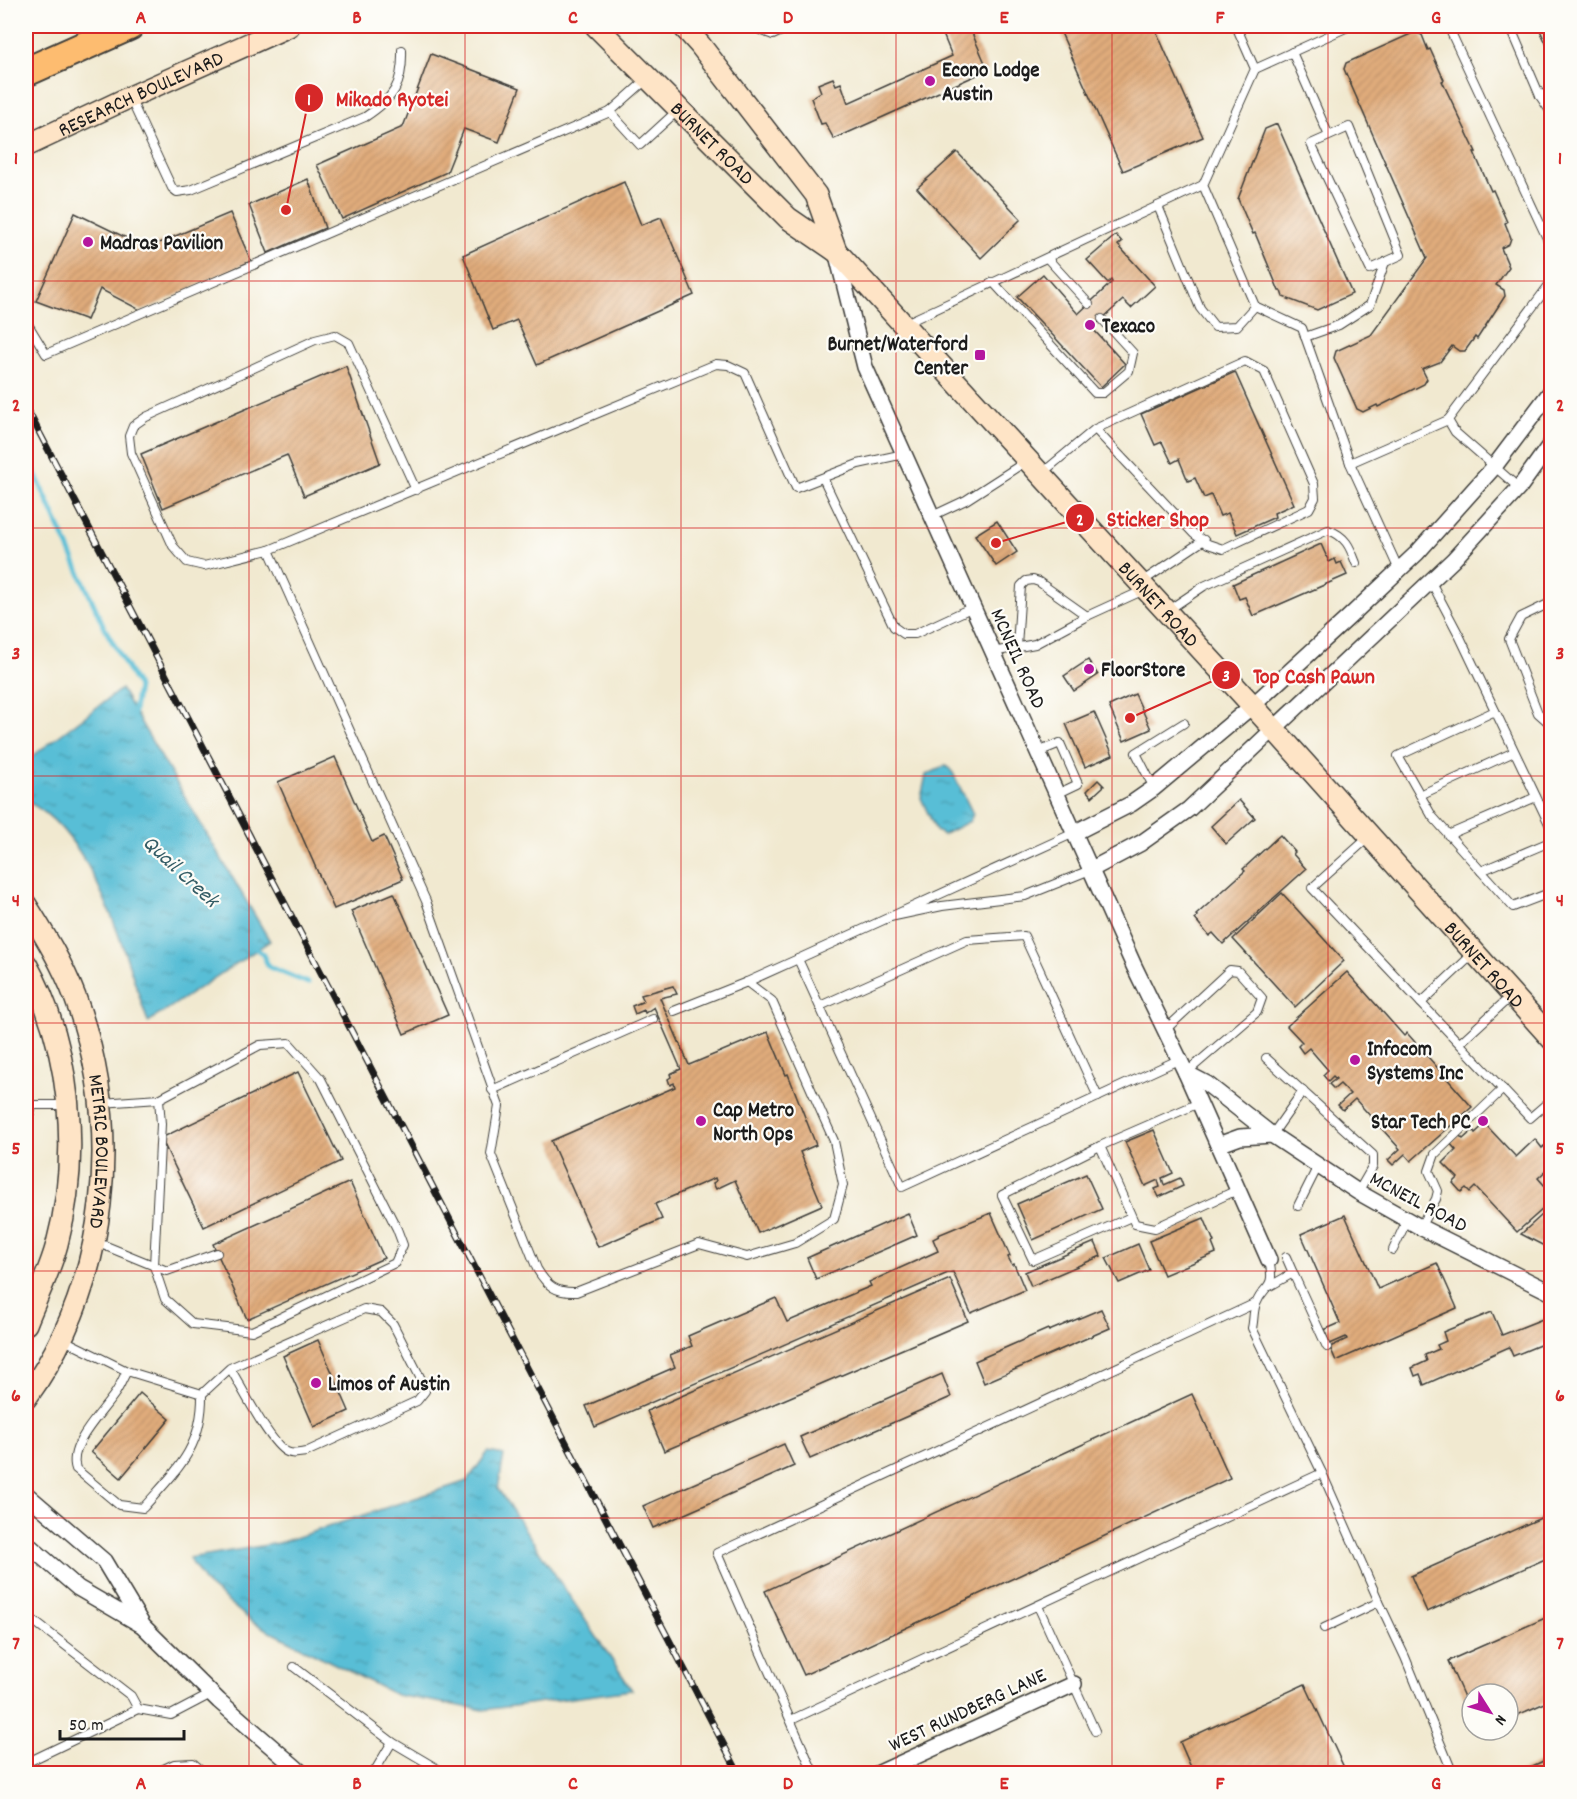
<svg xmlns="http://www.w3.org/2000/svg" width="1577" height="1799" font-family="Dekko,sans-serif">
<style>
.water{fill:url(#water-ripples);stroke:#3a6d79;stroke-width:1.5}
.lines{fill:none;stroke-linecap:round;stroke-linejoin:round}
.stream{stroke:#58bed6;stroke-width:5}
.building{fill:url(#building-hatch)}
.service-casing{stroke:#3c3b37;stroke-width:10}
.minor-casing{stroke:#3c3b37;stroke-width:18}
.secondary-casing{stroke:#3c3b37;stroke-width:24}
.motorway-casing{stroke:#3c3b37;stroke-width:32}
.service{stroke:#fff;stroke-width:8}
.minor{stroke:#fff;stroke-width:15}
.secondary{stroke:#fee4c6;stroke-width:21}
.motorway{stroke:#fdbc70;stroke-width:28}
.rail-casing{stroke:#1c1c1c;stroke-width:7}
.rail{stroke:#fdfcf7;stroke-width:4.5;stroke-dasharray:14;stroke-linecap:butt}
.grid{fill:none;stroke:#d62828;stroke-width:1.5;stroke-opacity:0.55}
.poi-dot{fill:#b5179e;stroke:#fdfcf7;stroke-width:2}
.labels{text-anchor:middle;stroke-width:4.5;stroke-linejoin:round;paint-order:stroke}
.poi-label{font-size:21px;font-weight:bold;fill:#1c1c1c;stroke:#fdfcf7;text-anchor:start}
.street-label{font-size:21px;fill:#1c1c1c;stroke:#fdfcf7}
.water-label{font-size:22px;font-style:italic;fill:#345d66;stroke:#fdfcf7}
.leader{fill:none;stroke:#d62828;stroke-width:2}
.callout-dot{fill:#d62828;stroke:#fdfcf7;stroke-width:2}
.mark-label{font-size:18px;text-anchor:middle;font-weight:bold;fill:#fff}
.callout-label{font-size:22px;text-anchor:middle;font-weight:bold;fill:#d62828;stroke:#fdfcf7;stroke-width:4.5;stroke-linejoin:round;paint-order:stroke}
.neatline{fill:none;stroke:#d62828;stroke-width:2}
.grid-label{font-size:20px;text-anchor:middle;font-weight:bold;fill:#d62828}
</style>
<defs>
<pattern id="water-ripples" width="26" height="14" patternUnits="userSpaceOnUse" patternTransform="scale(1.5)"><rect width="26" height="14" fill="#58bed6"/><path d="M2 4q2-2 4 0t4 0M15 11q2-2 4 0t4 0" fill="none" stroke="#489aad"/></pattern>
<pattern id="building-hatch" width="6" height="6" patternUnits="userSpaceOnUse" patternTransform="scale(1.5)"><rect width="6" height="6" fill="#e0ac7b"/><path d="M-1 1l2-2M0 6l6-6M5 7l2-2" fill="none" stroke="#c0936a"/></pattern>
</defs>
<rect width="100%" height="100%" fill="#fdfcf7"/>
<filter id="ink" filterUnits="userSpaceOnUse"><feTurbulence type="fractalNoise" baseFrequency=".0167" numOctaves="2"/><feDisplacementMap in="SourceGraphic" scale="12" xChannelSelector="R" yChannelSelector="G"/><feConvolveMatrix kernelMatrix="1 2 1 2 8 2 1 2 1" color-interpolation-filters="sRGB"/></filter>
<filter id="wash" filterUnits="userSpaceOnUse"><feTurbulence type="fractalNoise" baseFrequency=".008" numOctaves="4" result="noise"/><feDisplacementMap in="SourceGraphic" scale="24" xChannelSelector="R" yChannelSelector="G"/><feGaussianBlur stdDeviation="1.35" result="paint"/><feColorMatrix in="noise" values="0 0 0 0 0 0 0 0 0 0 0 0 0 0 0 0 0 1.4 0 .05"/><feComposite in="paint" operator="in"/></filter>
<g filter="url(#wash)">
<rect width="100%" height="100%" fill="#f1e9d0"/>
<g class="water">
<path d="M121 689 270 941 148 1022C124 954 95 833 26 801V761Z"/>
<polygon points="945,766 951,769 973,814 970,821 943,835 936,831 921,798 926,775"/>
<polygon points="488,1452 504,1455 498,1489 632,1690 483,1710 396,1695 254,1623 206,1584 189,1558 279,1543 467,1481"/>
</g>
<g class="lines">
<g class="stream">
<polyline points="26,453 104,627 138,687 133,716"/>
<polyline points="252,946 262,953 269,967 308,983"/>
</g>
</g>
<g id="blocks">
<g class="building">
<polygon points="943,26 969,26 988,70 834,139 825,123 821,124 811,98 821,92 818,84 833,78 836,85 841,83 848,103 952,56 940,27"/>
<polygon points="1058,26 1154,26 1203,137 1123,171"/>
<polygon points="1531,26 1552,26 1552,51 1550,52 1539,28 1534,30"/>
<polygon points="1415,32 1422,35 1428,50 1430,49 1444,80 1442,81 1476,152 1474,152 1491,191 1493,190 1507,222 1505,223 1511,238 1509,244 1501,248 1509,267 1496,285 1504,290 1505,296 1477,339 1475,337 1465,351 1459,351 1452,346 1440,362 1422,369 1427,379 1424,384 1378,407 1377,405 1363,412 1357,409 1334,358 1336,351 1371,335 1427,258 1344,69 1346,63"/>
<polygon points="431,54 520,88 499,142 464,129 447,172 342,219 317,165 403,127"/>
<polygon points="1277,124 1352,294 1317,310 1283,297 1281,291 1279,291 1255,233 1253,234 1238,199 1265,129"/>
<polygon points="957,152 1021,219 981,258 917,188"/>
<polygon points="308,179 325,228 268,253 249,205"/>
<polygon points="624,182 641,225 661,217 694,295 537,365 517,320 493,330 463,255"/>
<polygon points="75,213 147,248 230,213 251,261 142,311 100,289 87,320 36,301"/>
<polygon points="1116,235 1122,242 1118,245 1155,286 1131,308 1123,300 1092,328 1125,364 1101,387 1017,297 1043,274 1078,314 1112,282 1111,280 1108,283 1087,260"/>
<polygon points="346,366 380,463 304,496 287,455 163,508 141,454"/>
<polygon points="1235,372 1294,504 1274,513 1275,517 1237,534 1228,513 1220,516 1211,495 1204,498 1195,478 1188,481 1179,459 1172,463 1162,442 1155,445 1141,414"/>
<polygon points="997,521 1017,552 996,566 975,535"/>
<polygon points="1321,544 1329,562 1335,559 1337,564 1341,562 1347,575 1253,616 1245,597 1239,599 1233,584"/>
<polygon points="1088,660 1098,675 1074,691 1064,676"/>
<polygon points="1135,694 1151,729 1124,741 1109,706"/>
<polygon points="1094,712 1113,755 1085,767 1066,724"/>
<polygon points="335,757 372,842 384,836 403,879 334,909 278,782"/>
<polygon points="1098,780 1104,786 1092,797 1087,791"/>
<polygon points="1239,800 1255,818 1226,844 1211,826"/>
<polygon points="1280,835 1295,852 1293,854 1306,869 1223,944 1213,933 1209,936 1195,919 1198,916 1196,915 1245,871 1243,869"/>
<polygon points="394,893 448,1015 404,1034 351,911"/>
<polygon points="1282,893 1344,961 1295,1007 1233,939"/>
<polygon points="1347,972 1404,1036 1407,1033 1472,1107 1411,1161 1405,1154 1393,1165 1388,1160 1400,1149 1355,1099 1343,1110 1338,1105 1350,1094 1340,1084 1334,1089 1329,1084 1336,1079 1333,1076 1328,1081 1323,1075 1328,1070 1309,1048 1303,1053 1298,1046 1302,1042 1287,1026"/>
<polygon points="673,986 677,994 660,998 689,1065 768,1032 786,1075 788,1074 816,1145 800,1152 822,1205 758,1233 735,1180 716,1189 713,1183 716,1181 715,1178 655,1204 662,1219 598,1247 551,1141 675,1087 674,1083 670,1085 668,1079 671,1077 670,1074 681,1069 654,1007 645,1013 644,1010 635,1014 632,1006 644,1001 641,995"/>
<polygon points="298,1072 341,1161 204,1227 161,1138"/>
<polygon points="1485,1124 1516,1157 1535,1139 1542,1148 1544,1146 1552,1158 1552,1165 1538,1178 1552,1194 1552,1201 1517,1232 1475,1187 1470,1192 1466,1188 1461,1192 1453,1183 1458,1178 1443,1163 1456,1150 1450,1143 1459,1135 1463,1139 1473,1130 1475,1133"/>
<polygon points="1154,1130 1173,1173 1162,1178 1164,1185 1180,1178 1183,1186 1159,1197 1155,1189 1160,1187 1158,1180 1145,1186 1125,1142"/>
<polygon points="1086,1174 1102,1209 1033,1240 1017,1204"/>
<polygon points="350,1182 384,1258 247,1319 213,1244"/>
<polygon points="1552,1206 1552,1250 1521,1234"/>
<polygon points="908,1213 917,1235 816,1279 807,1258"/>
<polygon points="991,1213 1010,1256 1008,1257 1012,1265 1014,1264 1025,1290 971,1313 953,1272 948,1273 595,1427 586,1406 675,1367 670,1355 692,1346 688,1336 776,1298 787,1322 871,1286 869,1282 938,1251 933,1239 939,1236 938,1235"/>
<polygon points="1345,1215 1378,1289 1437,1263 1457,1308 1336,1361 1330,1347 1347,1339 1346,1337 1330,1344 1324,1330 1340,1323 1301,1234"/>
<polygon points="1204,1218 1214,1242 1212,1243 1216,1253 1164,1275 1149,1241"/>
<polygon points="1095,1242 1101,1256 1031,1286 1025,1272"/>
<polygon points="1138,1244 1149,1270 1119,1283 1106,1258"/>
<polygon points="950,1279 968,1321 664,1451 647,1411"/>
<polygon points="1101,1309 1110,1328 984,1383 975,1361 1048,1329 1049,1331"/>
<polygon points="1492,1312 1502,1335 1545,1318 1547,1324 1552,1322 1552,1340 1513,1356 1509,1347 1424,1385 1420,1374 1415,1376 1412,1368 1427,1361 1425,1355 1439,1349 1437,1345 1446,1341 1443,1332"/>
<polygon points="318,1340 349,1411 314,1427 283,1356"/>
<polygon points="942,1374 951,1397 810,1459 800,1437"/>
<polygon points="140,1393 170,1419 121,1478 91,1452"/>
<polygon points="1192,1394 1230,1478 804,1675 765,1591"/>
<polygon points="784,1444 794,1466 653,1528 643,1506"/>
<polygon points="1552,1513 1552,1556 1427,1612 1411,1576"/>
<polygon points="1552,1615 1552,1700 1508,1719 1508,1694 1472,1694 1472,1715 1448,1661"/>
<polygon points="1305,1684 1347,1774 1194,1774 1180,1742"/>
<polygon points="1552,1757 1552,1774 1515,1774"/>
</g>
</g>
</g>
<g filter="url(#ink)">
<use href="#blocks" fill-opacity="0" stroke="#3c3b37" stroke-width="1.5"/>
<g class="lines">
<g class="service-casing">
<g id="service">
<polyline points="758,26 760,30 773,35 792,26"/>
<polyline points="1448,26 1552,249"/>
<polyline points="1510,26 1540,96 1552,114"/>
<polyline points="1292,52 1329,136 1349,127 1401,255 1370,269 1311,144 1329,136"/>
<polyline points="1255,69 1350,26"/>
<polyline points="1540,96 1552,90"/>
<path d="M130 98 172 188 177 192 191 190 365 117C394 98 403 85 402 50"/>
<polyline points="610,112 640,145 677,111"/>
<polyline points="1203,185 1255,306 1302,328 1350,463 1399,570"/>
<polyline points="1158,206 1200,308 1215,327 1237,326 1255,306"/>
<polyline points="1047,258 1089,304"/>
<polyline points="993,282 1095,393 1103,393 1129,371 1133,353 1102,319"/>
<polyline points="26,321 46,354 610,112 646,80"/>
<polyline points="906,323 1203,185 1255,69 1236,26"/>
<polyline points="1305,337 1339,325 1370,305 1385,262"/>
<polyline points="1350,463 1448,420"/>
<polyline points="1041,474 1095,429 1245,361 1264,371 1314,484 1315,498 1309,509 1223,549 1208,544 1194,534 1095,429"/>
<polyline points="823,478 894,627 904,634 915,634 973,607"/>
<polyline points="1519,488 1455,432 1448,420 1552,281"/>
<polyline points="932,516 966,500 1025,462"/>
<polyline points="269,550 204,566 187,562 173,546 131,453 129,436 133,426 146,417 315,340 335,335 349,343 416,490"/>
<polyline points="1143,581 1204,540"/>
<polyline points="1431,582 1459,635 1552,830"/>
<polyline points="1552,602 1521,617 1509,639 1538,713 1547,721 1552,722"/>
<path d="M1167 611 1204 586 1328 530C1346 536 1350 547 1356 563"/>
<polyline points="1017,647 1021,586 1026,581 1033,580 1039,582 1087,616"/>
<polyline points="993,652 1035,644 1087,616 1144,590"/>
<polyline points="1495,711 1398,756 1432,816 1513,907 1552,892"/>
<polyline points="1038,752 1060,743 1078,784 1057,794"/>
<polyline points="1154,788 1136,753 1184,723"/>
<polyline points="1420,795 1514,752"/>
<polyline points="1074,833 890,917 942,906 1025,896 1090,870"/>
<polyline points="1448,835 1536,797"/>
<polyline points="1369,837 1312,888 1421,1003 1474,953"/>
<polyline points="1481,871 1552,841"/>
<polyline points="890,917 798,959 902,1187 1178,1060"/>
<polyline points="747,982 798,959"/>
<polyline points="1421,1003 1530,1118 1552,1099"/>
<polyline points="820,1006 967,940 1024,936 1098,1097"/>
<path d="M674 1011 747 982 772 1001 834 1141 843 1185 834 1219 795 1243 747 1257 699 1244 576 1292C556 1293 547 1286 537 1269L491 1154 499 1106 426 901 269 550 716 364 728 365 745 373 796 488 858 464 904 454"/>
<polyline points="1165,1030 1230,970 1238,971 1262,998 1257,1012 1186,1073"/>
<polyline points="1460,1043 1511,996"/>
<polyline points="1266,1058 1373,1155 1373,1166 1358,1192"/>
<polyline points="492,1090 653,1019"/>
<polyline points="101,1103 159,1099 161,1124 154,1266 165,1299 193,1324 252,1331 395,1263 403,1245 397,1229 321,1079 289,1043 260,1045 159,1099"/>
<polyline points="1199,1103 1100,1146 1135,1224 1155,1228 1237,1190"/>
<polyline points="26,1129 32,1105 66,1105"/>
<polyline points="1272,1135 1303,1091"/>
<polyline points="1100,1146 1002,1195 1033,1260 1131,1217"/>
<polyline points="1298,1206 1318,1166"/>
<polyline points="1420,1227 1436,1199 1438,1191 1429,1171 1435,1154 1503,1089"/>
<polyline points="96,1242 167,1271 217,1253"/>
<polyline points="1393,1250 1407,1220"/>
<polyline points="1286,1257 1293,1273"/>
<path d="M1269 1260C1276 1291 1264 1283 1256 1304 1253 1311 1254 1320 1252 1328L1322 1473 1379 1602 1324 1628"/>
<polyline points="1270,1286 1293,1273 1327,1347"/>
<path d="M62 1339 127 1371 202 1394C203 1448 176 1471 143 1508L119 1505 76 1469C67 1445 103 1412 116 1392 120 1386 123 1378 127 1371"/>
<path d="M202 1394 230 1368 364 1309 381 1312 393 1324 423 1383 425 1391 417 1401 306 1452C299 1453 293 1455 287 1452 270 1444 241 1386 230 1368"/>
<polyline points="1379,1602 1405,1657 1453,1774"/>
<polyline points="1038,1606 1095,1731"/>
<polyline points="26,1615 131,1696 138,1709 26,1763"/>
<polyline points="294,1667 392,1742"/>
<polyline points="138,1709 171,1715 211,1694"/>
<polyline points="791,1720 1322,1473"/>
<polyline points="153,1774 174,1764 193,1763 206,1774"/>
<polyline points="373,1774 392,1742 446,1774"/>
<polyline points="814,1774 717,1553 1256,1303"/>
</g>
</g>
<g class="minor-casing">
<g id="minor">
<polyline points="837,255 865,367 1134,966 1186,1073 1218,1145 1240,1137 1272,1135 1358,1192 1420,1227 1552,1293"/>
<polyline points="1074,833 1131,804 1154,788 1252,706 1348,618 1417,553 1494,467 1552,390"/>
<polyline points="1090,870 1141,843 1189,809 1453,560 1519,488 1552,442"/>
<polyline points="1186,1073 1207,1084 1272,1135"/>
<polyline points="1218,1145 1269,1260"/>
<polyline points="26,1494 104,1561 143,1626 219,1701 303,1774"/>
<polyline points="26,1543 78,1588 140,1624"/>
<polyline points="877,1774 1074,1684"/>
</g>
</g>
<g class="secondary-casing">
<g id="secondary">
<path id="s1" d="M596 26 788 218 836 251 1274 729 1552 1039"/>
<polyline points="683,26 700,45 816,195 836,251"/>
<path id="s2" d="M26 146 130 97 289 26"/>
<path id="s3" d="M26 905C44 934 63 965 75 997 124 1129 109 1283 26 1398"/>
<path d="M26 964C71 1044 81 1155 57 1244 50 1271 36 1298 26 1324"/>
</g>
</g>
<g class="motorway-casing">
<polyline id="motorway" points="26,72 129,26"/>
</g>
<use href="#service" class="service"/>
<use href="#minor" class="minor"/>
<use href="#secondary" class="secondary"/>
<use href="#motorway" class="motorway"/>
<g class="rail-casing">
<polyline id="rail" points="26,407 739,1774"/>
</g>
<use href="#rail" class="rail"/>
</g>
</g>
<path class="grid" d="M249 26V1774M465 26V1774M681 26V1774M896 26V1774M1112 26V1774M1328 26V1774M26 281H1552M26 528H1552M26 776H1552M26 1023H1552M26 1271H1552M26 1518H1552"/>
<g class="poi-dot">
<circle cx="930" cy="81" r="6"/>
<circle cx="88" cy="242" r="6"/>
<circle cx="1090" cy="325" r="6"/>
<rect x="974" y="349" width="12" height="12" rx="3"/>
<circle cx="1089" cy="669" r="6"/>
<circle cx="1355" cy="1060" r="6"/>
<circle cx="701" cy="1121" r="6"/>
<circle cx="1483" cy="1121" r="6"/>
<circle cx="316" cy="1383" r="6"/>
</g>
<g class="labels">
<g class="poi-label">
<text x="942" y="76">Econo Lodge<tspan x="942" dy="24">Austin</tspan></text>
<text x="100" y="249">Madras Pavilion</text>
<text x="1102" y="332">Texaco</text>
<text x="968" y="350" text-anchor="end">Burnet/Waterford<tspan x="968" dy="24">Center</tspan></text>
<text x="1101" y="676">FloorStore</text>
<text x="1367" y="1055">Infocom<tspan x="1367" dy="24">Systems Inc</tspan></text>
<text x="713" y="1116">Cap Metro<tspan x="713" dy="24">North Ops</tspan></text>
<text x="1471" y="1128" text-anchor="end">Star Tech PC</text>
<text x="328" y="1390">Limos of Austin</text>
</g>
<g class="street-label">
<text dy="7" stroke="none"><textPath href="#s2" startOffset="126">RESEARCH BOULEVARD</textPath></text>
<text dy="7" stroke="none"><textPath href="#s1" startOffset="165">BURNET ROAD</textPath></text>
<text dy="7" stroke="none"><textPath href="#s1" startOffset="808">BURNET ROAD</textPath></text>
<text transform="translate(1019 658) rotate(66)" y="7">MCNEIL ROAD</text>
<text dy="7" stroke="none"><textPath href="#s1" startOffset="1294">BURNET ROAD</textPath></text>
<text dy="7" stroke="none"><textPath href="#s3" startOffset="262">METRIC BOULEVARD</textPath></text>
<text transform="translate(1419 1201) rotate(28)" y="7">MCNEIL ROAD</text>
<text transform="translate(967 1709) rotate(-25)" y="7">WEST RUNDBERG LANE</text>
</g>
<g class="water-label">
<text transform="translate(182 870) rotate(43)" y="8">Quail Creek</text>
</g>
</g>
<path class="leader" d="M286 210L309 98M996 543L1080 518M1130 718L1226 675"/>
<g class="callout-dot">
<circle cx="286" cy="210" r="6"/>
<circle cx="996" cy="543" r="6"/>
<circle cx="1130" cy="718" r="6"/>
<circle cx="309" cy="98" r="15"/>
<circle cx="1080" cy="518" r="15"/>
<circle cx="1226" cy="675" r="15"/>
</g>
<g class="mark-label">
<text x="309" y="105">1</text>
<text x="1080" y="525">2</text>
<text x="1226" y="681">3</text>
</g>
<g class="callout-label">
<text x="392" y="106">Mikado Ryotei</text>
<text x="1158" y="526">Sticker Shop</text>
<text x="1314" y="683">Top Cash Pawn</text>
</g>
<rect width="1577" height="1799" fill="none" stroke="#fdfcf7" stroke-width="66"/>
<g transform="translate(1490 1712) rotate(127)"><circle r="28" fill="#fdfcf7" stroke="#a3a29f" stroke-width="1.5"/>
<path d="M0-4.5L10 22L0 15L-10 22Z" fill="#b5179e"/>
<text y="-9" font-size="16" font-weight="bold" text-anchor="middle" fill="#1c1c1c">N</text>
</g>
<path d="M60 1730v9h124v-9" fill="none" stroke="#1c1c1c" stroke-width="3"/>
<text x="69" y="1730" font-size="18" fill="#1c1c1c" stroke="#fdfcf7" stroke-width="4.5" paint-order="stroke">50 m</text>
<rect x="33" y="33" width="1511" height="1733" class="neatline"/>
<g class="grid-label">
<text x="141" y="23">A</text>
<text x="357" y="23">B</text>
<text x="573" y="23">C</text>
<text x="788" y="23">D</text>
<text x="1004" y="23">E</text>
<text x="1220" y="23">F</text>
<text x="1436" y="23">G</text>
<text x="16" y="164">1</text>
<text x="1560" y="164">1</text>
<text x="16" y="411">2</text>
<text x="1560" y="411">2</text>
<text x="16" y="659">3</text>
<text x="1560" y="659">3</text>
<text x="16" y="906">4</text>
<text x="1560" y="906">4</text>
<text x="16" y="1154">5</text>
<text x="1560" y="1154">5</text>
<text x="16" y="1401">6</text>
<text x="1560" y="1401">6</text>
<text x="16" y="1649">7</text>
<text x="1560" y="1649">7</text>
<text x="141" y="1789">A</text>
<text x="357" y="1789">B</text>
<text x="573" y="1789">C</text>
<text x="788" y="1789">D</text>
<text x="1004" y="1789">E</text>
<text x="1220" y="1789">F</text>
<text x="1436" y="1789">G</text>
</g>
</svg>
